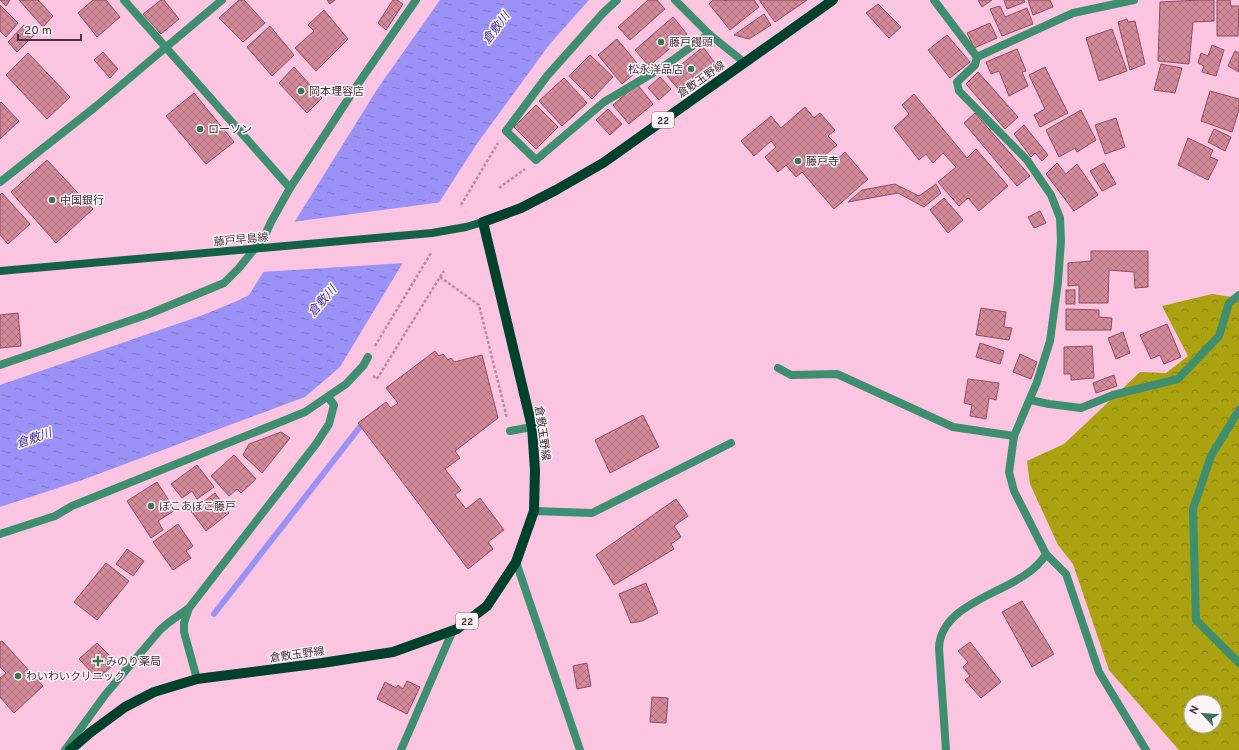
<svg xmlns="http://www.w3.org/2000/svg" width="1239" height="750" font-family="Overpass,'Noto Sans JP',sans-serif">
<style>
.forest{fill:url(#forest-crowns);fill-rule:evenodd}
.water{fill:url(#water-ripples)}
.pier{fill:#fbc4e0}
.lines{fill:none;stroke-linecap:round;stroke-linejoin:round}
.stream{stroke:#9b92f7;stroke-width:6}
.building{fill:url(#building-cross-hatch);stroke:#904e5d}
.path{stroke:#b68aa1;stroke-width:2.5;stroke-dasharray:3 2;stroke-linecap:butt}
.service{stroke:#3e8e70;stroke-width:8}
.minor{stroke:#3e8e70;stroke-width:8}
.secondary{stroke:#146148;stroke-width:8}
.primary{stroke:#00412e;stroke-width:10}
.poi-dot{fill:#3b755e;stroke:#fcf5f8;stroke-width:1.5}
.labels{text-anchor:middle;stroke-width:3;stroke-linejoin:round;paint-order:stroke}
.shield{fill:#fcf5f8;stroke:#806b76;stroke-width:1}
.shield-label{font-size:10px;font-weight:bold;fill:#4b303f}
.poi-label{font-size:11px;fill:#4b303f;stroke:#fcf5f8;text-anchor:start}
.street-label{font-size:11px;fill:#4b303f;stroke:#fcf5f8}
.water-label{font-size:12px;font-style:italic;fill:#4a31a4;stroke:#fcf5f8}
</style>
<defs>
<pattern id="forest-crowns" width="20" height="18" patternUnits="userSpaceOnUse"><rect width="20" height="18" fill="#aaa210"/><path d="M2 6a3 3 0 1 1 6 0M12 15a3 3 0 1 1 6 0" fill="none" stroke="#8c8411"/></pattern>
<pattern id="water-ripples" width="26" height="14" patternUnits="userSpaceOnUse"><rect width="26" height="14" fill="#9b92f7"/><path d="M2 4q2-2 4 0t4 0M15 11q2-2 4 0t4 0" fill="none" stroke="#8078c9"/></pattern>
<pattern id="building-cross-hatch" width="8" height="8" patternUnits="userSpaceOnUse"><rect width="8" height="8" fill="#d28a99"/><path d="M0 0l8 8M0 8l8-8" fill="none" stroke="#ac717e"/></pattern>
</defs>
<rect width="100%" height="100%" fill="#fbc4e0"/>
<path class="forest" d="M1212 294 1239 298V750H1179L1109 670 1073 564 1058 545 1030 484 1027 461 1064 444 1140 372 1166 373 1188 356 1162 306ZM1191 702H1215V726H1191Z"/>
<polygon class="water" points="440,0 589,0 549,45 476,145 440,201 340,367 305,397 82,480 0,507 0,385 203,315 237,301 249,295 378,88"/>
<polygon class="pier" points="442,202 405,263 261,272 292,222"/>
<g class="lines">
<polyline class="stream" points="214,614 359,428"/>
</g>
<g class="building">
<polygon points="0,0 10,0 6,6"/>
<polygon points="19,0 38,0 53,16 43,27"/>
<polygon points="93,0 106,0 120,17 97,37 78,13"/>
<polygon points="161,0 164,0 179,19 161,34 143,14"/>
<polygon points="239,0 244,0 265,23 243,42 219,18"/>
<polygon points="327,0 335,0 330,4"/>
<polygon points="393,0 397,0 403,4 386,30 378,23"/>
<polygon points="648,0 657,0 665,9 630,40 618,27"/>
<polygon points="713,0 724,0 725,1 726,0 754,0 759,7 730,30 709,4"/>
<polygon points="759,0 807,0 775,22"/>
<polygon points="978,0 992,0 982,7"/>
<polygon points="1004,0 1024,0 1025,2 1007,9"/>
<polygon points="1028,0 1050,0 1053,7 1033,15"/>
<polygon points="1200,0 1214,0 1214,21 1193,22 1189,64 1158,61 1160,2"/>
<polygon points="1217,0 1230,0 1231,6 1239,6 1238,36 1217,36"/>
<polygon points="878,4 901,27 889,38 866,13"/>
<polygon points="0,5 18,23 6,37 0,31"/>
<polygon points="1000,6 1005,17 1027,8 1033,24 1002,36 990,9"/>
<polygon points="324,10 348,39 316,71 295,48 314,31 308,25"/>
<polygon points="764,14 771,25 749,39 734,35"/>
<polygon points="673,17 687,34 649,66 635,50"/>
<polygon points="1127,19 1128,22 1135,21 1145,64 1130,70 1118,22"/>
<polygon points="990,23 997,38 974,48 967,33"/>
<polygon points="24,25 34,35 17,52 8,42"/>
<polygon points="270,26 294,55 272,76 247,47"/>
<polygon points="1112,29 1127,71 1099,81 1086,38"/>
<polygon points="947,35 970,62 950,78 928,50"/>
<polygon points="617,39 641,68 622,84 598,55"/>
<polygon points="1212,45 1224,50 1216,76 1202,72 1204,66 1198,63 1201,53 1208,56"/>
<polygon points="703,47 715,63 680,91 667,76"/>
<polygon points="1017,49 1026,71 1022,72 1028,86 1009,96 999,71 991,74 986,62"/>
<polygon points="1235,51 1239,53 1239,72 1228,66"/>
<polygon points="103,52 118,69 110,78 94,60"/>
<polygon points="28,53 70,97 47,119 6,75"/>
<polygon points="590,55 613,77 592,99 569,76"/>
<polygon points="1161,64 1182,68 1175,93 1154,90"/>
<polygon points="294,67 322,98 307,113 279,83"/>
<polygon points="1045,67 1068,113 1040,127 1034,115 1045,109 1029,75"/>
<polygon points="978,72 1018,117 1005,129 966,84"/>
<polygon points="660,77 671,89 659,100 648,88"/>
<polygon points="564,78 587,103 562,126 539,101"/>
<polygon points="637,84 653,104 629,124 613,105"/>
<polygon points="1210,91 1239,99 1239,110 1232,132 1201,121"/>
<polygon points="194,93 234,142 206,164 166,116"/>
<polygon points="914,94 967,158 976,149 1008,186 979,211 968,198 959,206 938,182 956,167 943,153 933,163 926,154 919,160 894,128 909,114 902,105"/>
<polygon points="1,102 19,121 0,139 0,104"/>
<polygon points="536,105 558,127 536,149 514,127"/>
<polygon points="805,107 814,118 820,113 835,130 828,136 837,145 824,156 831,165 845,152 868,179 834,209 802,172 796,177 786,165 778,172 765,157 776,147 771,141 754,156 741,141 771,116 781,128"/>
<polygon points="608,109 622,124 610,135 596,120"/>
<polygon points="1081,110 1096,140 1077,152 1075,148 1059,157 1046,130"/>
<polygon points="975,113 1030,176 1017,186 964,123"/>
<polygon points="1116,118 1125,147 1105,154 1095,125"/>
<polygon points="1024,125 1048,155 1042,161 1035,153 1031,157 1014,134"/>
<polygon points="1214,129 1231,137 1225,151 1208,142"/>
<polygon points="1188,138 1213,150 1210,157 1218,160 1208,180 1178,165"/>
<polygon points="47,160 93,209 56,243 11,192"/>
<polygon points="1057,163 1066,174 1077,164 1098,195 1074,211 1046,174"/>
<polygon points="1104,163 1116,184 1102,191 1090,171"/>
<polygon points="895,184 919,196 936,184 941,193 924,207 898,193 848,202 862,190"/>
<polygon points="2,193 30,224 8,244 0,235 0,195"/>
<polygon points="944,198 963,220 948,233 930,210"/>
<polygon points="1040,211 1046,223 1034,228 1028,217"/>
<polygon points="1091,251 1148,251 1148,287 1135,288 1134,272 1109,270 1108,303 1079,303 1079,285 1068,286 1068,263 1091,261"/>
<rect x="1066" y="290" width="9" height="14"/>
<polygon points="981,308 1006,312 1004,327 1012,328 1009,340 976,335"/>
<polygon points="1066,309 1099,310 1099,317 1112,318 1111,330 1066,330"/>
<polygon points="18,313 21,346 0,348 0,315"/>
<polygon points="1167,324 1181,357 1164,364 1160,355 1151,359 1140,335"/>
<polygon points="1123,332 1130,353 1116,359 1108,338"/>
<polygon points="980,343 1004,351 1000,364 976,357"/>
<polygon points="1092,346 1094,378 1071,380 1071,374 1064,374 1064,347"/>
<polygon points="435,351 439,356 443,354 448,360 451,358 454,362 482,355 498,418 455,451 460,458 445,469 461,490 455,495 466,509 480,498 504,530 488,542 493,549 468,569 358,423 386,402 391,408 398,403 386,388"/>
<polygon points="1020,354 1037,362 1031,379 1013,372"/>
<polygon points="1114,375 1117,386 1096,393 1093,383"/>
<polygon points="968,379 999,383 996,400 989,398 986,419 970,416 972,405 964,403"/>
<polygon points="643,415 659,447 610,473 595,440"/>
<polygon points="281,432 290,438 262,473 243,455 249,444"/>
<polygon points="234,455 256,479 241,493 237,489 229,496 211,476"/>
<polygon points="197,465 214,487 197,499 192,491 182,498 171,484"/>
<polygon points="157,482 175,510 158,521 163,530 151,538 127,501"/>
<polygon points="215,493 229,513 206,531 191,511"/>
<polygon points="676,499 688,516 674,526 681,537 671,544 674,549 614,585 596,555"/>
<polygon points="178,524 193,546 186,551 191,558 173,570 153,542"/>
<polygon points="127,549 144,561 133,576 116,564"/>
<polygon points="106,563 129,581 97,620 74,602"/>
<polygon points="646,583 658,613 642,621 631,623 619,594"/>
<polygon points="1022,601 1054,654 1032,667 1002,612"/>
<polygon points="2,641 43,686 14,713 0,697 0,678 6,673 0,667 0,642"/>
<polygon points="970,642 1001,682 981,698 965,680 970,676 963,667 968,662 958,651"/>
<polygon points="97,643 116,662 98,679 79,659"/>
<polygon points="587,663 591,686 577,689 573,666"/>
<polygon points="407,681 420,687 407,714 377,699 385,682 396,688 398,685 403,689"/>
<polygon points="652,697 668,698 666,723 650,722"/>
</g>
<g class="lines">
<g class="path">
<polyline points="499,188 525,169"/>
<polyline points="461,205 498,143"/>
<polyline points="440,277 444,271"/>
<polyline points="375,346 431,253"/>
<polyline points="373,376 377,379 440,277 479,305 507,418"/>
</g>
<polyline class="service" points="510,431 532,427"/>
<g class="minor">
<polyline points="124,0 290,188"/>
<polyline points="617,0 603,13 547,76 506,131 536,160 604,102 663,67 709,34"/>
<polyline points="675,0 709,34 745,63"/>
<polyline points="934,0 977,57"/>
<polyline points="977,57 1073,13 1134,0"/>
<polyline points="0,182 94,108 222,0"/>
<polyline points="0,365 149,314 224,283 239,268 264,237 271,222 290,188 358,84 416,0"/>
<polyline points="778,368 791,375 837,374 953,427 1014,436"/>
<polyline points="1030,400 1049,404 1081,408 1113,395 1178,379 1219,336 1229,303 1239,295"/>
<polyline points="1239,410 1211,456 1193,509 1196,620 1239,663"/>
<polyline points="534,511 592,513 731,443"/>
<polyline points="0,534 55,516 72,506 305,412 346,384 363,366 368,357"/>
<polyline points="1046,554 1066,574 1099,672 1146,750"/>
<polyline points="516,562 580,750"/>
<polyline points="197,679 184,632 184,623 189,608 316,444 329,424 334,405 328,397"/>
<polyline points="65,750 105,695 160,630 168,623 189,608"/>
<polyline points="401,750 453,630"/>
<path d="M946 750 939 648C941 597 1024 593 1046 554L1014 491 1009 472 1014 436 1037 382 1050 341 1058 282 1061 241 1060 218 1051 195 1027 160 959 91 957 82 975 65 977 57"/>
</g>
<polyline class="secondary" points="0,271 432,233 466,227 483,222"/>
<polyline class="primary" points="70,750 91,732 125,707 154,692 197,679 322,663 393,652 457,629 487,606 516,562 534,511 535,470 532,427 483,222 521,208 556,190 603,163 833,0"/>
</g>
<g class="poi-dot">
<circle cx="661" cy="42" r="4"/>
<circle cx="691" cy="69" r="4"/>
<circle cx="301" cy="91" r="4"/>
<circle cx="200" cy="129" r="4"/>
<circle cx="798" cy="161" r="4"/>
<circle cx="52" cy="200" r="4"/>
<circle cx="151" cy="506" r="4"/>
<path d="M96 655h4v4h4v4h-4v4h-4v-4h-4v-4h4z"/>
<circle cx="18" cy="676" r="4"/>
</g>
<g class="labels">
<g class="shield">
<rect x="652" y="112" width="22" height="16" rx="3"/>
<rect x="456" y="613" width="22" height="16" rx="3"/>
</g>
<g class="shield-label">
<text x="663" y="124">22</text>
<text x="467" y="625">22</text>
</g>
<g class="poi-label">
<text x="669" y="46">藤戸饅頭</text>
<text x="683" y="73" text-anchor="end">松永洋品店</text>
<text x="309" y="95">岡本理容店</text>
<text x="208" y="133">ローソン</text>
<text x="806" y="165">藤戸寺</text>
<text x="60" y="204">中国銀行</text>
<text x="159" y="510">ぽこあぽこ藤戸</text>
<text x="106" y="665">みのり薬局</text>
<text x="26" y="680">わいわいクリニック</text>
</g>
<g class="street-label">
<text transform="translate(701 79) rotate(-35)" y="4">倉敷玉野線</text>
<text transform="translate(241 239) rotate(-5)" y="4">藤戸早島線</text>
<text transform="translate(543 433) rotate(82)" y="4">倉敷玉野線</text>
<text transform="translate(297 654) rotate(-8)" y="4">倉敷玉野線</text>
</g>
<g class="water-label">
<text transform="translate(496 28) rotate(-53)" y="4">倉敷川</text>
<text transform="translate(322 301) rotate(-49)" y="4">倉敷川</text>
<text transform="translate(34 438) rotate(-19)" y="4">倉敷川</text>
</g>
</g>
<g transform="translate(1203 714) rotate(296)"><circle r="19" fill="#fcf5f8" stroke="#b5a6ae"/>
<path d="M0-3L7 15L0 10L-7 15Z" fill="#3b755e"/>
<text y="-6" font-size="11" font-weight="bold" text-anchor="middle" fill="#4b303f">N</text>
</g>
<path d="M18 34v6h63v-6" fill="none" stroke="#4b303f" stroke-width="2"/>
<text x="24" y="34" font-size="12" fill="#4b303f" stroke="#fcf5f8" stroke-width="3" paint-order="stroke">20 m</text>
</svg>
